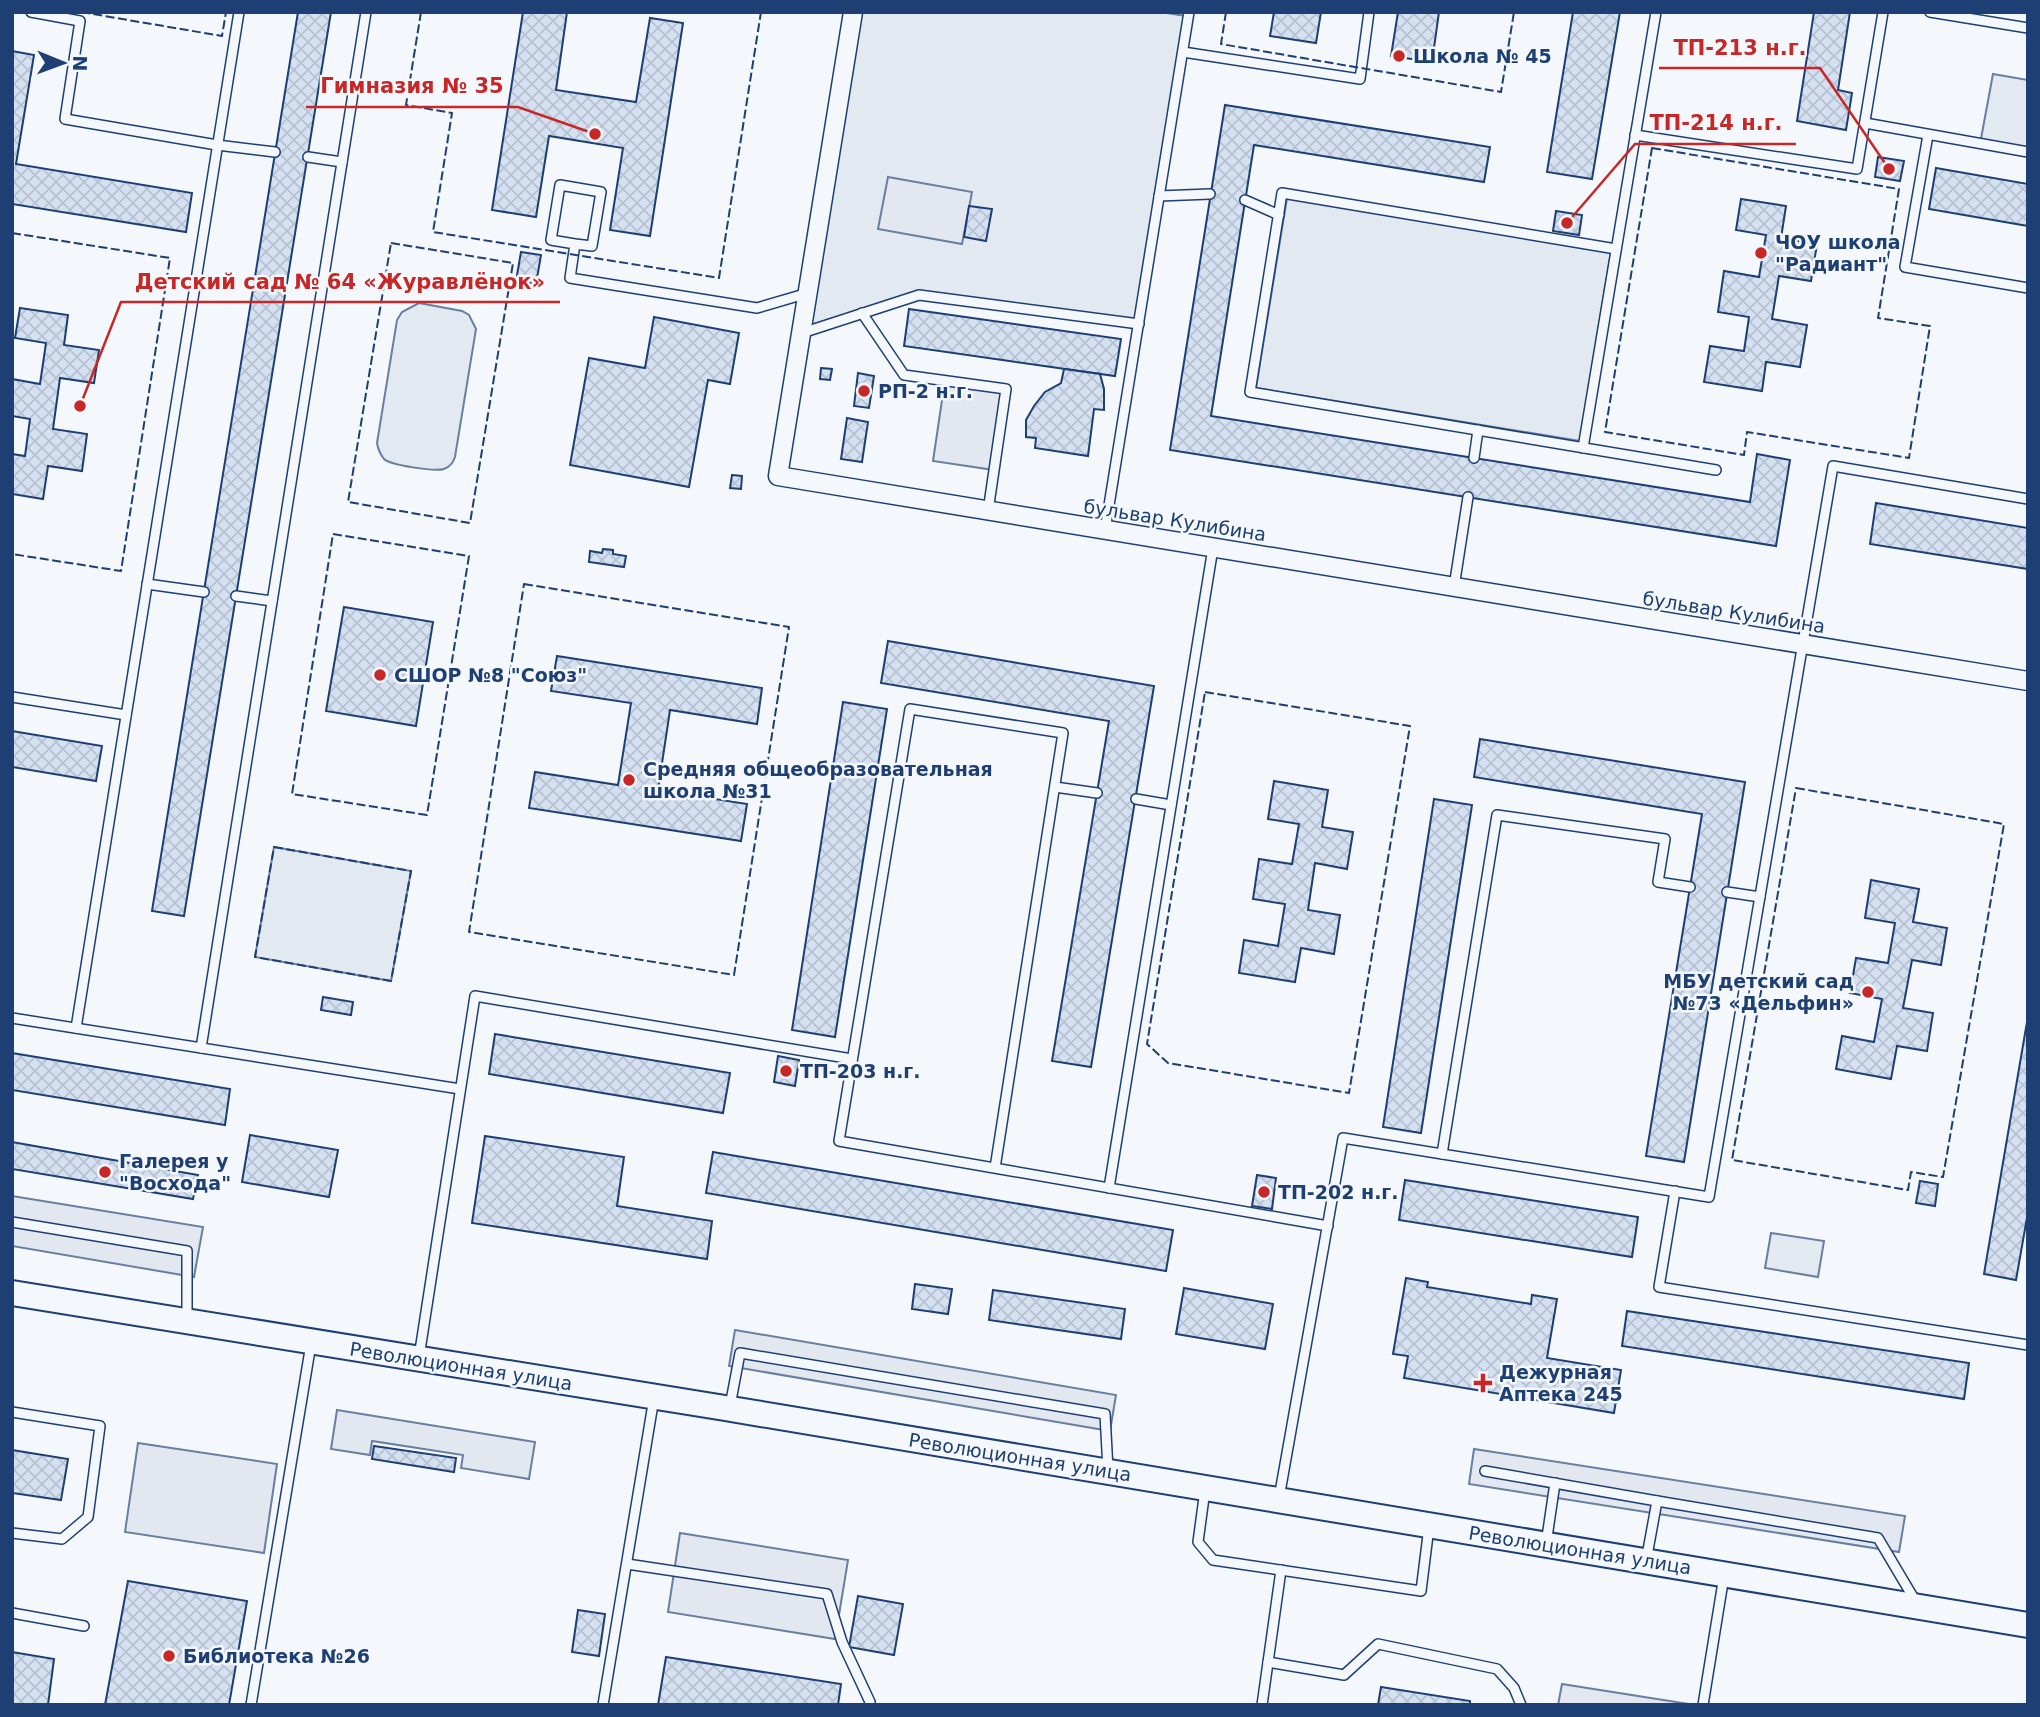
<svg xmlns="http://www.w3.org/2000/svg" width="2040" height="1717" font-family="'DejaVu Sans',sans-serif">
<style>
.park{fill:#e3e9f0;stroke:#687fa3;stroke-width:2}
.parking{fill:#e3e8f0;stroke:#687fa3;stroke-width:2}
.building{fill:url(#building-cross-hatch);stroke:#1d3f73;stroke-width:2}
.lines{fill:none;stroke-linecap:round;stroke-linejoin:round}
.service-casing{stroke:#1d3f73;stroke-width:12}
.minor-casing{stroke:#1d3f73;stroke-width:21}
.secondary-casing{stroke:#1d3f73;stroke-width:28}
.service{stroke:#f4f7fb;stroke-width:9}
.minor{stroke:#f4f7fb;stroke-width:18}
.secondary{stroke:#f4f7fb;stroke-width:24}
.fence{stroke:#1d3f73;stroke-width:2;stroke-dasharray:9 3.5;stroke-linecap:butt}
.poi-dot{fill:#c62828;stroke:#f4f7fb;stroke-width:2.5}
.labels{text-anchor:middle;stroke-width:5;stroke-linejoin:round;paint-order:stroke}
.poi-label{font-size:19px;font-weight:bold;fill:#1d3f73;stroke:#f4f7fb;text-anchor:start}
.street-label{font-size:19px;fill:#1d3f73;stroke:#f4f7fb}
.leader{fill:none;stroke:#c62828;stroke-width:2.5}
.callout-dot{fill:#c62828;stroke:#f4f7fb;stroke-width:2.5}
.callout-label{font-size:21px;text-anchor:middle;font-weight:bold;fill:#c62828;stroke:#f4f7fb;stroke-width:5;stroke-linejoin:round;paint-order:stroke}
</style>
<defs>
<pattern id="building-cross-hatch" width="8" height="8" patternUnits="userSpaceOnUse" patternTransform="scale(1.75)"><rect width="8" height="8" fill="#d5e0f0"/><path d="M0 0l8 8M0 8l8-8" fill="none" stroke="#b6c1d1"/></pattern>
</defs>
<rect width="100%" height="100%" fill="#f4f7fb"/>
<g class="park">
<polygon points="856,12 1160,12 1186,16 1136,322 918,293 804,330"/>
<polygon points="1993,74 2028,80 2028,152 1980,144"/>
<polygon points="1287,198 1611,252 1580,441 1256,388"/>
<path d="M419 303 462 311 469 315 476 329 455 457C453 463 450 467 444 469 435 472 390 465 384 459 380 454 378 449 377 443L397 320 402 312Z"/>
<polygon points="274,847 411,871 391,981 255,957"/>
<polygon points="1771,1233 1824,1241 1818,1277 1765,1268"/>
</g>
<g class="parking">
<polygon points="888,177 972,192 962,244 878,229"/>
<polygon points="945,380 1006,389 994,470 933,461"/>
<polygon points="12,1196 203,1227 194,1277 12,1246"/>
<polygon points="735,1330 1116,1395 1110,1431 729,1366"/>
<polygon points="337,1410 535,1442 529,1479 461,1468 463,1455 372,1441 370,1455 331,1449"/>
<polygon points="138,1443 277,1464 264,1553 125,1532"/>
<polygon points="1474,1449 1905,1516 1899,1552 1469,1484"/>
<polygon points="680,1533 848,1560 835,1639 668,1612"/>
<polygon points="1562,1684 1695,1705 1558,1705"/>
</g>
<g class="building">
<polygon points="298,12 331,12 184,916 152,911"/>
<polygon points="523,12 567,12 556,90 636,102 650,18 683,23 650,236 610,230 623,148 549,136 536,217 492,210"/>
<polygon points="1274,12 1321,12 1316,43 1270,36"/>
<polygon points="1398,12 1439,12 1432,62 1391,56"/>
<polygon points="1573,12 1620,12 1592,179 1547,172"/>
<polygon points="1814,12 1850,12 1838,90 1852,93 1846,130 1797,121"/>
<polygon points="12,51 34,55 16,164 192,193 186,232 12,204"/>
<polygon points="1225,105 1490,147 1484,182 1254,145 1211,416 1750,502 1757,454 1790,460 1776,546 1170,450"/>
<polygon points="1878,157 1904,161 1900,181 1875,177"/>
<polygon points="1936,168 2028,184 2028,226 1929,209"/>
<polygon points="1741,199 1786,206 1781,238 1817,244 1811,281 1779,276 1772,319 1807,325 1800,367 1766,362 1762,391 1704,382 1710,346 1744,351 1749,317 1718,312 1724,271 1759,277 1766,235 1736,230"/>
<polygon points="969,206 992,209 986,241 964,237"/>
<polygon points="1556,211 1582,215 1579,235 1553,231"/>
<polygon points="521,252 541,255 536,284 516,281"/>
<polygon points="20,308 68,315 64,345 99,350 94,383 60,378 53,429 87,434 82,471 48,466 43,499 12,494 12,454 25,456 30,419 12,416 12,379 40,384 46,343 15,338"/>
<polygon points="909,309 1121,339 1115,376 904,346"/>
<polygon points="654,317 739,333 730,384 708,380 689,487 570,465 589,358 645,368"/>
<polygon points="821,368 832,369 830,380 820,379"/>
<polygon points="1064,369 1100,374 1104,389 1104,410 1094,409 1088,456 1035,448 1036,438 1026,437 1026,420 1034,406 1045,392 1061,383"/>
<polygon points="858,373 874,376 869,408 854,406"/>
<polygon points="847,418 868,422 862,462 841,459"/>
<polygon points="732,475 742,476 741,489 730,488"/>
<polygon points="1876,503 2028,528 2028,569 1870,544"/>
<polygon points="603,549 613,550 613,554 626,556 624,567 589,562 590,551 602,553"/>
<polygon points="344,607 433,622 416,726 326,711"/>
<polygon points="888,641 1154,686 1091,1067 1052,1061 1109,721 881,683"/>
<polygon points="557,656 762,688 757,724 670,710 658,790 747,804 741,841 529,808 535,772 618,785 631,703 551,691"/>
<polygon points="843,702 887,709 835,1037 792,1030"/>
<polygon points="12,731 102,746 96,781 12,767"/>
<polygon points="1480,739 1745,782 1684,1162 1646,1156 1702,814 1474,777"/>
<polygon points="1274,781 1328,790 1322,827 1353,832 1347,869 1315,863 1308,910 1340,915 1334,954 1301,948 1295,982 1239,973 1244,940 1278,946 1285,904 1253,899 1259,859 1292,864 1299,824 1268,819"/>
<polygon points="1434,799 1472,805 1421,1133 1383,1127"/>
<polygon points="1871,880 1919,889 1913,922 1947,928 1941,965 1912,960 1903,1008 1933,1013 1927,1051 1897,1046 1891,1079 1836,1069 1842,1036 1874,1042 1882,999 1850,993 1856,958 1888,963 1895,923 1865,918"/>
<polygon points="323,997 353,1002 351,1015 321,1010"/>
<polygon points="2028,1016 2028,1212 2016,1280 1984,1274"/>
<polygon points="495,1034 730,1073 723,1113 489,1074"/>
<polygon points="12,1053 230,1089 225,1125 12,1090"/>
<polygon points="778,1056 799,1060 795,1086 774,1082"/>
<polygon points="250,1135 338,1150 329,1197 242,1182"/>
<polygon points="485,1136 624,1157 617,1206 712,1221 707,1259 472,1223"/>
<polygon points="12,1142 198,1175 193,1199 12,1169"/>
<polygon points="713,1152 1173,1230 1166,1271 706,1193"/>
<polygon points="1257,1175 1276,1178 1272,1209 1252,1206"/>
<polygon points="1405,1180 1638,1217 1632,1257 1399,1220"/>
<polygon points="1920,1181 1938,1184 1935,1206 1916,1203"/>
<polygon points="1406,1278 1428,1282 1427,1287 1531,1304 1532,1295 1557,1299 1547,1358 1621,1370 1614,1413 1404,1378 1408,1356 1393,1354"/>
<polygon points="915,1284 952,1289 948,1314 912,1309"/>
<polygon points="1184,1288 1273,1304 1265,1349 1176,1334"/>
<polygon points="993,1290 1125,1309 1121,1339 989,1320"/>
<polygon points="1627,1311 1969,1363 1964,1399 1622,1346"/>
<polygon points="374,1446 456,1458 454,1472 372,1459"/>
<polygon points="12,1450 68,1459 61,1500 12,1493"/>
<polygon points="128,1581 247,1601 229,1705 105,1705"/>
<polygon points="858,1596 903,1604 894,1655 849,1647"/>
<polygon points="578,1610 605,1614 599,1656 572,1652"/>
<polygon points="12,1652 54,1659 48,1705 12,1705"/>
<polygon points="666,1657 841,1684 838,1705 658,1705"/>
<polygon points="1381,1687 1470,1701 1470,1705 1378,1705"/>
</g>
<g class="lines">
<g class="service-casing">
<g id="service">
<polyline points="31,12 80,21 65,119 217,145 275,152"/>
<polyline points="1930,12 2028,28"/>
<polyline points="1183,52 1360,79 1369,12"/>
<polyline points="1865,123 2028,152"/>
<polyline points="1635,135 1857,169 1883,12"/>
<polyline points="1928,135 1905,267 2028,288"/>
<polyline points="308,157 342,162"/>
<polyline points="1159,196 1210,194"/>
<polyline points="1245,200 1279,215"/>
<polyline points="575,244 592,246 601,192 560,185 551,240 575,244 570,278 757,308 808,293"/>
<polyline points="1616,249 1282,193 1250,392 1716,470"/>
<polyline points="862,313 904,375 1006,389 988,511"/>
<polyline points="802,333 919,295 1139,324"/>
<polyline points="1583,448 1656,12"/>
<polyline points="1474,458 1478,430"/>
<polyline points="1105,530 1189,12"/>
<polyline points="147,584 204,592"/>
<polyline points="1454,587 1468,497"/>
<polyline points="236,596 272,601"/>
<polyline points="12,697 126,715"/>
<polyline points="1055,787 1097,793"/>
<polyline points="1136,799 1171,805"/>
<polyline points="1727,892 1760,897"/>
<polyline points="12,1018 460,1089"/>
<polyline points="76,1028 239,12"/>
<polyline points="201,1048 366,12"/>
<polyline points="1442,1154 1497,815 1665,839 1658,882 1690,887"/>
<polyline points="995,1168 1063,733 910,709 839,1141 1328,1226"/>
<polyline points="1109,1188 1213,548"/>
<polyline points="1675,1191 1659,1287 2028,1345"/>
<polyline points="12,1222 187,1251 187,1319"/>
<polyline points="419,1357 475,996 852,1059"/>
<polyline points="730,1406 740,1353 1105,1414 1108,1470"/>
<polyline points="12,1412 100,1426 88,1517 62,1539 12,1533"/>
<polyline points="1485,1471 1657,1501"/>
<polyline points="1205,1490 1198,1542 1213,1560 1421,1591 1429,1527"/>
<polyline points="1279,1498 1343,1138 1709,1197 1833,466 2028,499"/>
<polyline points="1546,1544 1555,1483"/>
<polyline points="1646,1561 1657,1501 1878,1538 1916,1602"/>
<polyline points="627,1564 827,1594 842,1642 870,1702 870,1705"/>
<polyline points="12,1613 84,1626"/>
<polyline points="1268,1662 1344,1675 1378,1644 1497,1669 1514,1688 1521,1705"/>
<polyline points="251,1705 311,1344"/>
<polyline points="603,1705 654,1398"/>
<polyline points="1262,1705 1281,1570"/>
<polyline points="1703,1705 1724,1576"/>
</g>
</g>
<g class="minor-casing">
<polyline id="minor" points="853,12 778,476 2028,681"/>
</g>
<g class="secondary-casing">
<polyline id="secondary" points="12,1293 725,1408 2028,1625"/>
</g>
<use href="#service" class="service"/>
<use href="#minor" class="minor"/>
<use href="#secondary" class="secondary"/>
<g class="fence">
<polyline points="81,12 222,36 226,12"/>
<polyline points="421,12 406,105 452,113 433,232 719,278 761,12"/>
<polyline points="1226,12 1221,44 1501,92 1514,12"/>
<polygon points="1652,148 1899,189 1878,318 1930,326 1909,458 1747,432 1744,455 1605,432"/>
<polyline points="12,233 170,258 121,571 12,554"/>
<polygon points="391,243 513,263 470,523 348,502"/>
<polygon points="333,534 469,556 427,815 292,794"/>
<polygon points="524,584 789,627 734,975 469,932"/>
<polygon points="1205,692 1410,726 1349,1093 1168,1063 1147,1044"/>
<polygon points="1796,788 2004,824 1943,1177 1911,1172 1908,1190 1732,1160"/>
<polygon points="274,847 411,871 391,981 255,957"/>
</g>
</g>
<g class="poi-dot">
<circle cx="1399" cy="56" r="7"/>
<circle cx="1761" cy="253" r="7"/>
<circle cx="864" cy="391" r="7"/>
<circle cx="380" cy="675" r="7"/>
<circle cx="629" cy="780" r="7"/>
<circle cx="1868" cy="992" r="7"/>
<circle cx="786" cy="1071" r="7"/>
<circle cx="105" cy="1172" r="7"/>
<circle cx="1264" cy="1192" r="7"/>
<path d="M1479.5 1372.5h7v7h7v7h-7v7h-7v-7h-7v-7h7z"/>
<circle cx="169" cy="1656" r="7"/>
</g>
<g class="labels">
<g class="poi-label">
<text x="1413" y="63">Школа № 45</text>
<text x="1775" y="249">ЧОУ школа<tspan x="1775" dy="22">"Радиант"</tspan></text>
<text x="878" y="398">РП-2 н.г.</text>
<text x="394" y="682">СШОР №8 "Союз"</text>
<text x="643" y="776">Средняя общеобразовательная<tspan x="643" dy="22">школа №31</tspan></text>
<text x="1854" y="988" text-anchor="end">МБУ детский сад<tspan x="1854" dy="22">№73 «Дельфин»</tspan></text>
<text x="800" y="1078">ТП-203 н.г.</text>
<text x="119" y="1168">Галерея у<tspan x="119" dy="22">"Восхода"</tspan></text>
<text x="1278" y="1199">ТП-202 н.г.</text>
<text x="1499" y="1379">Дежурная<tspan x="1499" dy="22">Аптека 245</tspan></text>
<text x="183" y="1663">Библиотека №26</text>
</g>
<g class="street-label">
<text transform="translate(1175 520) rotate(9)" y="7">бульвар Кулибина</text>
<text transform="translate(1734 612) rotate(9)" y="7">бульвар Кулибина</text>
<text transform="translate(461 1366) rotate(9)" y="7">Революционная улица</text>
<text transform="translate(1020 1457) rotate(9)" y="7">Революционная улица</text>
<text transform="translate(1580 1550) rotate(9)" y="7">Революционная улица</text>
</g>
</g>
<path class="leader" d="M1889 169L1820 68H1659M595 134L518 107H306M1567 223L1635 144H1796M80 406L121 302H560"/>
<g class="callout-dot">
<circle cx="1889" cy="169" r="7"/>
<circle cx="595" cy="134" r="7"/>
<circle cx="1567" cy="223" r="7"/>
<circle cx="80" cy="406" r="7"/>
</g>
<g class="callout-label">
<text x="1740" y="55">ТП-213 н.г.</text>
<text x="412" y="93">Гимназия № 35</text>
<text x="1716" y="130">ТП-214 н.г.</text>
<text x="340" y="289">Детский сад № 64 «Журавлёнок»</text>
</g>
<rect width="2040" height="1717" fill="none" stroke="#1d3f73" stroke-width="28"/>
<g transform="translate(63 63) rotate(91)" stroke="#f4f7fb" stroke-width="5" paint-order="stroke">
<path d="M0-5L12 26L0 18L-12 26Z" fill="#1d3f73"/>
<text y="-10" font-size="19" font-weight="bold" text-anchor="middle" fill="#1d3f73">N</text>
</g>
</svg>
